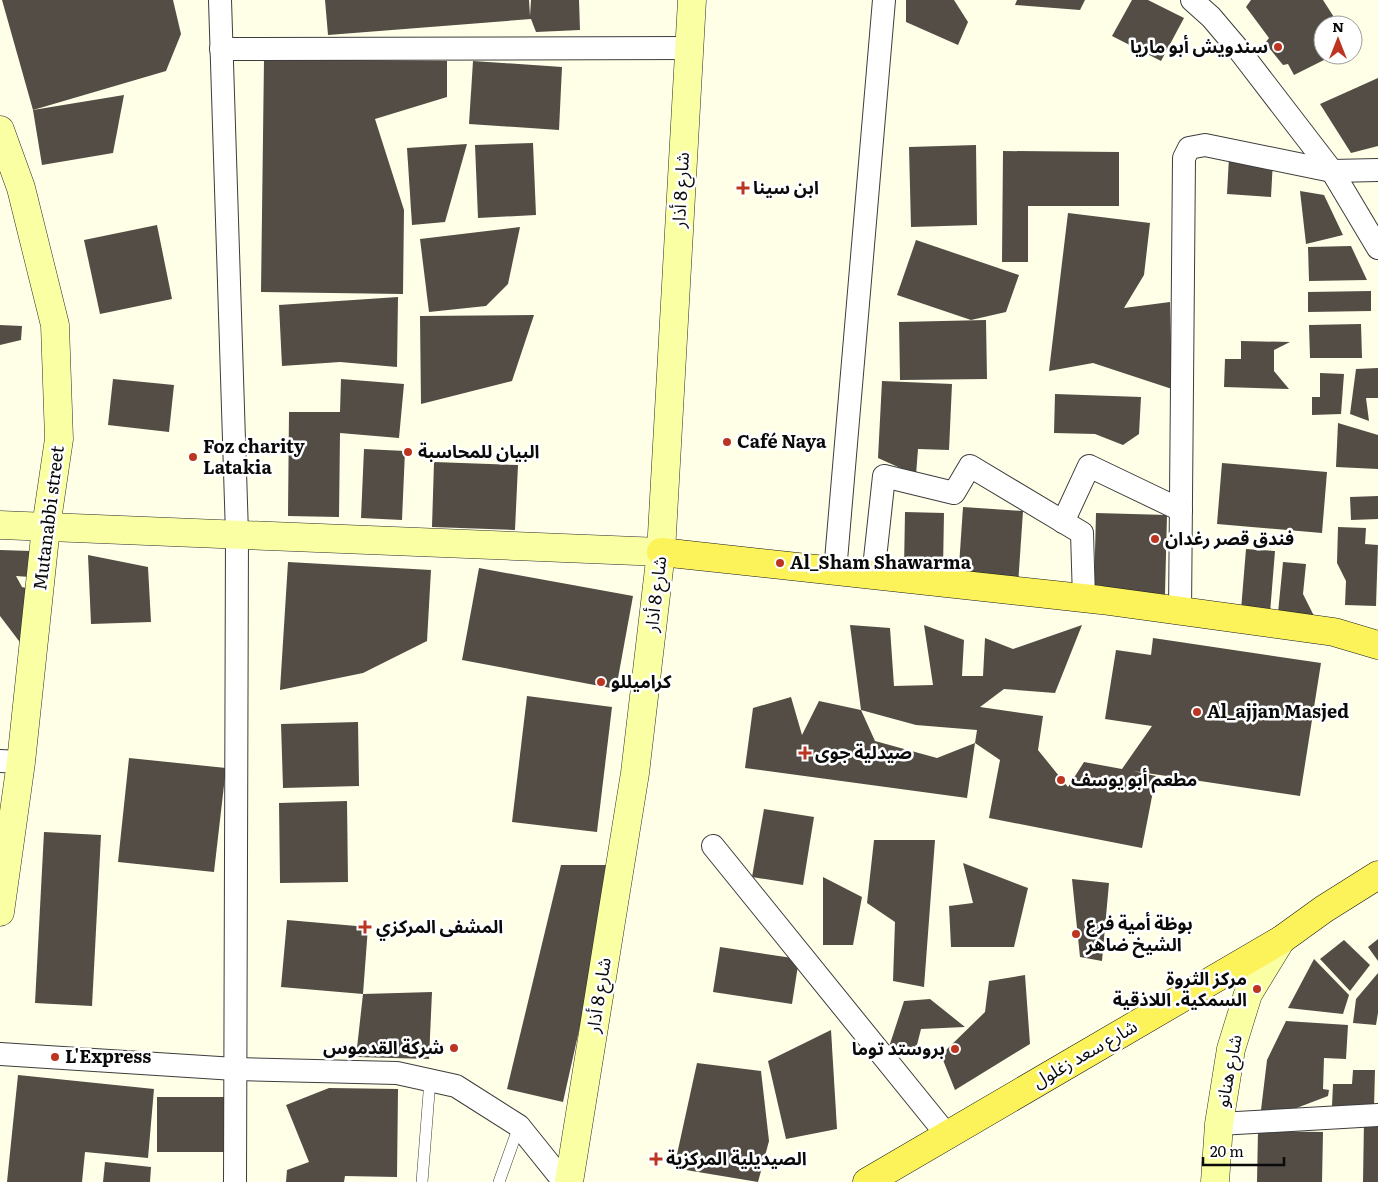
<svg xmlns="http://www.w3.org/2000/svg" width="1378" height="1182" font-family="Literata,'Noto Sans Arabic',serif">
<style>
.building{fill:#534d46}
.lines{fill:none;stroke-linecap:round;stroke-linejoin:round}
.lane-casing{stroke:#3d3d3d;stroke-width:12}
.street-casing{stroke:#3d3d3d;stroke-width:24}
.secondary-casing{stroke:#2c2c2c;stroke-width:29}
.primary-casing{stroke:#1b1b1b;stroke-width:29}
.lane{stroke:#fff;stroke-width:11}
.street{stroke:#fff;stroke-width:22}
.secondary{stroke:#f9ffa2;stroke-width:28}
.primary{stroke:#fcf25a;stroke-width:28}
.poi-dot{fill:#bc3520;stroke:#fff;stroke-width:2}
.labels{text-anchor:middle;stroke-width:5;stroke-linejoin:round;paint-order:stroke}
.poi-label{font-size:18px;font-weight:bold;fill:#0a0a0a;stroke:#fff;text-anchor:start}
.street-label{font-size:18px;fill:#0a0a0a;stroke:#fff}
</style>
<rect width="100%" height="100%" fill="#ffffe7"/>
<g class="building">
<polygon points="2,0 173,0 181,34 166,71 33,110"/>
<polygon points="325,0 529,0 530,16 531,0 579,0 580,30 536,32 531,19 328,35"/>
<polygon points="906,0 954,0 968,22 958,45 906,22"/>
<polygon points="1017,0 1085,0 1080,10 1015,5"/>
<polygon points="1132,0 1148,0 1184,18 1161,61 1112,36"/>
<polygon points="1251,0 1323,0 1339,25 1323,25 1323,55 1334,55 1294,75 1288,64 1283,65 1265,43 1269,38 1246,7"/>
<polygon points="264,59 447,61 447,97 375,119 404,210 403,294 261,292"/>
<polygon points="473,61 562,67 559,130 469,124"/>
<polygon points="1378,78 1378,146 1351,153 1320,104"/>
<polygon points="124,95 113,153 42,165 33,110"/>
<polygon points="533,143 536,215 478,218 475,145"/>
<polygon points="467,144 445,222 412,225 407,148"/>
<polygon points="976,145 977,225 911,227 909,147"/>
<polygon points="1003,151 1119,152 1119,206 1028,206 1028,262 1002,262"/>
<polygon points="1229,157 1273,160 1271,197 1227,194"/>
<polygon points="1300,191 1324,195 1343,235 1306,244"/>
<polygon points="1068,213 1150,223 1144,275 1124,308 1170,302 1172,389 1093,363 1049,371"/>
<polygon points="157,225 172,299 100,314 84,240"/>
<polygon points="520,227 508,284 486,306 429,312 420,239"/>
<polygon points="916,240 1019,275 1006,312 971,320 897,295"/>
<polygon points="1351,246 1367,280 1309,281 1308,247"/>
<polygon points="1371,291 1371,311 1308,312 1308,292"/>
<polygon points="398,297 397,367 340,362 282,366 279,305"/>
<polygon points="534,315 512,381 421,404 420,316"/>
<polygon points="986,320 987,379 900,380 899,322"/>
<polygon points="1361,324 1362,358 1310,358 1309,325"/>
<polygon points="0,325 22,326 21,340 0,345"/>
<polygon points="1241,341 1290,342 1274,350 1274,371 1289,389 1224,387 1225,359 1241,359"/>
<polygon points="1378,368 1378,398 1366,398 1369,421 1350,414 1356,369"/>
<polygon points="1320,373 1344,374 1341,414 1312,415 1312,397 1320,397"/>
<polygon points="113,379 174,385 169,432 108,425"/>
<polygon points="341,379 404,384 399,438 340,433 339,517 288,516 289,412 340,412"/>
<polygon points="882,381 952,384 949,450 918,449 916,475 878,458"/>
<polygon points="1055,394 1141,397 1139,434 1123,445 1095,434 1054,433"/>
<polygon points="1338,423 1378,435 1378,469 1336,467"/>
<polygon points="364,449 405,451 402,520 361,518"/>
<polygon points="434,462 518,465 515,530 432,527"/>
<polygon points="1222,463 1327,472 1322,533 1217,524"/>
<polygon points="1378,496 1378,519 1351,520 1350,497"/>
<polygon points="963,507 1023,511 1018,585 958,581"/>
<polygon points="905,512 944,513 943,569 904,568"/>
<polygon points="1096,513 1167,515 1165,594 1094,592"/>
<polygon points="1338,527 1366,528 1365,544 1378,545 1376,606 1345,605 1346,581 1337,563"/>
<polygon points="1246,549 1275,551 1270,613 1241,610"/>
<polygon points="0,550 31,551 30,577 16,576 22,587 35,590 22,645 0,616"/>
<polygon points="88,555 148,567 151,622 91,624"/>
<polygon points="288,562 431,570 427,641 363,673 280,690"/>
<polygon points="1283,562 1306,564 1303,594 1314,616 1278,613"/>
<polygon points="479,568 633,596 616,689 462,660"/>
<polygon points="850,625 890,628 894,686 933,685 924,625 964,640 962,676 983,676 985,638 1013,649 1082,625 1055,693 1004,689 980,707 1043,716 1038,750 1068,787 1084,762 1122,769 1152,726 1105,719 1116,650 1151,655 1153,638 1321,663 1300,796 1133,771 1156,776 1142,848 989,818 1000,760 975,743 977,730 916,725 861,710 875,741 937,758 975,743 967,798 745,768 753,708 791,697 802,735 819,701 861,710"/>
<polygon points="527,696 612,707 597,832 512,822"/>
<polygon points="358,722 359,786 283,788 281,724"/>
<polygon points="129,758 226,768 214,872 118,862"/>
<polygon points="347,801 348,882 280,883 279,803"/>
<polygon points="764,809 814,817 803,885 752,877"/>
<polygon points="44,832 101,835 92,1006 35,1003"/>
<polygon points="874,840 935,840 924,987 893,981 895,922 867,903"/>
<polygon points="963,863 1028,888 1014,947 951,947 949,906 973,903"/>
<polygon points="561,865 616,865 563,1102 507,1089"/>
<polygon points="823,877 862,897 853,945 823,945"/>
<polygon points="1072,879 1109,883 1102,961 1080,957"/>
<polygon points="287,920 368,927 363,994 281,987"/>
<polygon points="1378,939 1378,961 1368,947"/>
<polygon points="1344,940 1370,965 1350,991 1320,959"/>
<polygon points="720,947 799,959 792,1004 713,992"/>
<polygon points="1314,959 1349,995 1343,1014 1288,1008"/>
<polygon points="1378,973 1378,1013 1376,1025 1353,1023 1356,999"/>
<polygon points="1025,975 1030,1044 955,1090 941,1055 985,1012 989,981"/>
<polygon points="432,992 429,1059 356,1057 363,994"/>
<polygon points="930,999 965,1027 921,1029 916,1049 889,1047 904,1001"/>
<polygon points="1286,1021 1348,1025 1346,1059 1324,1058 1323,1089 1329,1090 1328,1096 1294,1109 1261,1110 1267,1060"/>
<polygon points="831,1030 837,1129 786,1139 768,1061"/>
<polygon points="697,1063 761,1071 769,1141 758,1182 674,1168"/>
<polygon points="1353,1070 1375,1070 1374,1108 1332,1106 1333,1084 1352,1084"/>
<polygon points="18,1075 154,1089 148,1158 85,1152 82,1182 7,1182"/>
<polygon points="329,1088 398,1089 397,1177 345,1176 344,1182 286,1182 287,1170 309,1162 286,1105"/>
<rect x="157" y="1097" width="70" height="55"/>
<polygon points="1364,1120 1378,1120 1378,1182 1363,1182"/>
<polygon points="1258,1131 1323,1132 1322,1182 1257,1182"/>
<polygon points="105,1162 151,1167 150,1182 103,1182"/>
</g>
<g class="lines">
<g class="lane-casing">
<g id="lane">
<polyline points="422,1182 430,1080"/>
<polyline points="499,1182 519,1126"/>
</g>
</g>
<g class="street-casing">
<g id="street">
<polyline points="220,0 237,534 235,1182"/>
<polyline points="1192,0 1211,17 1239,50 1332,171 1378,248"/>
<polyline points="221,49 689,48"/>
<polyline points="1063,522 1089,466 1181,510"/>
<polyline points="835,572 884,0"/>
<polyline points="873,577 884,476 954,493 970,466 1082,533 1084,599"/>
<polyline points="1180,612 1184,158 1189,148 1205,145 1332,171 1378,170"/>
<polyline points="0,761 21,762"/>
<polyline points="713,846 947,1135"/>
<polyline points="0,1054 235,1069 397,1073 456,1086 519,1126 564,1182"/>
<polyline points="1219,1124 1378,1115"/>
</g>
</g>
<g class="secondary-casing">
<g id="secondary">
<polyline points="0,130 21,188 55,325 59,439 46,527 21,762 0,912"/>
<polyline points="0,525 661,552"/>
<polyline points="569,1182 635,773 661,552 692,0"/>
<polyline points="1215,1182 1219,1124 1231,1049 1248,994 1281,940"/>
</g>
</g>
<g class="primary-casing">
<g id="primary">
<polyline points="661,552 1101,600 1334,632 1378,645"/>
<polyline points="867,1182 1281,940 1324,909 1378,875"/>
</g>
</g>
<use href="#lane" class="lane"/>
<use href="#street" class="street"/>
<use href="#secondary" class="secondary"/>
<use href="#primary" class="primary"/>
</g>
<g class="poi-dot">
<circle cx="1278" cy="47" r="5"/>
<path d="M740.5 180.5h5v5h5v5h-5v5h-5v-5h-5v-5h5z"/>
<circle cx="727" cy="442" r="5"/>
<circle cx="408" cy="452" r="5"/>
<circle cx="193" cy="457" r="5"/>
<circle cx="1155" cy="539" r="5"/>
<circle cx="780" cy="563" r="5"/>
<circle cx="601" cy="682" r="5"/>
<circle cx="1197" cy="712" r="5"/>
<path d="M802.5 745.5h5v5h5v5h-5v5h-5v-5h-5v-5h5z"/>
<circle cx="1061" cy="780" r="5"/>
<path d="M362.5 919.5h5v5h5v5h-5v5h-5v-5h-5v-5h5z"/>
<circle cx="1076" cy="934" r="5"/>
<circle cx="1257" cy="989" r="5"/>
<circle cx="454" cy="1048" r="5"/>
<circle cx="955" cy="1049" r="5"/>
<circle cx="55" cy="1057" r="5"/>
<path d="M653.5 1151.5h5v5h5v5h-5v5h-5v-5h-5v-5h5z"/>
</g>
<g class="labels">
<g class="poi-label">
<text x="1268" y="53" text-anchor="end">سندويش أبو ماريا</text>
<text x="753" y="194">ابن سينا</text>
<text x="737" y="448">Café Naya</text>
<text x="203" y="453">Foz charity<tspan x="203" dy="21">Latakia</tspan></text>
<text x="418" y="458">البيان للمحاسبة</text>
<text x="1165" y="545">فندق قصر رغدان</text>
<text x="790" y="569">Al_Sham Shawarma</text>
<text x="611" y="688">كراميللو</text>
<text x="1207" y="718">Al_ajjan Masjed</text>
<text x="815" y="759">صيدلية جوى</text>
<text x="1071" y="786">مطعم أبو يوسف</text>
<text x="1086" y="930">بوظة أمية فرع<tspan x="1086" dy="21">الشيخ ضاهر</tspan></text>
<text x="376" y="933">المشفى المركزي</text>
<text x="1247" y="985" text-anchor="end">مركز الثروة<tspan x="1247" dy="21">السمكية. اللاذقية</tspan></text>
<text x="444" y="1054" text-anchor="end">شركة القدموس</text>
<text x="945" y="1055" text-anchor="end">بروستد توما</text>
<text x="65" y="1063">L'Express</text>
<text x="666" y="1165">الصيديلية المركزية</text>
</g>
<g class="street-label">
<text transform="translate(681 190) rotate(-87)" y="6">شارع 8 أذار</text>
<text transform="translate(49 518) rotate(-83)" y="6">Mutanabbi street</text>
<text transform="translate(656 594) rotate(-83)" y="6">شارع 8 أذار</text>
<text transform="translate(599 995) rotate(-81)" y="6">شارع 8 أذار</text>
<text transform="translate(1085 1054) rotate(-30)" y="6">شارع سعد زغلول</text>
<text transform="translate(1229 1071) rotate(-79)" y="6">شارع هنانو</text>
</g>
</g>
<g transform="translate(1338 40)"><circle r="24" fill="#ffffff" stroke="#9d9d9d"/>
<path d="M0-4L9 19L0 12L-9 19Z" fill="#bc3520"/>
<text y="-8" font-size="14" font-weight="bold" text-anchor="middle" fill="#0a0a0a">N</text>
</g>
<path d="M1203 1157v8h81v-8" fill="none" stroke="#0a0a0a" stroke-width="2.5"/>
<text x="1210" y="1157" font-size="15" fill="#0a0a0a" stroke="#ffffff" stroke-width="4" paint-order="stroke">20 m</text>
</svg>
